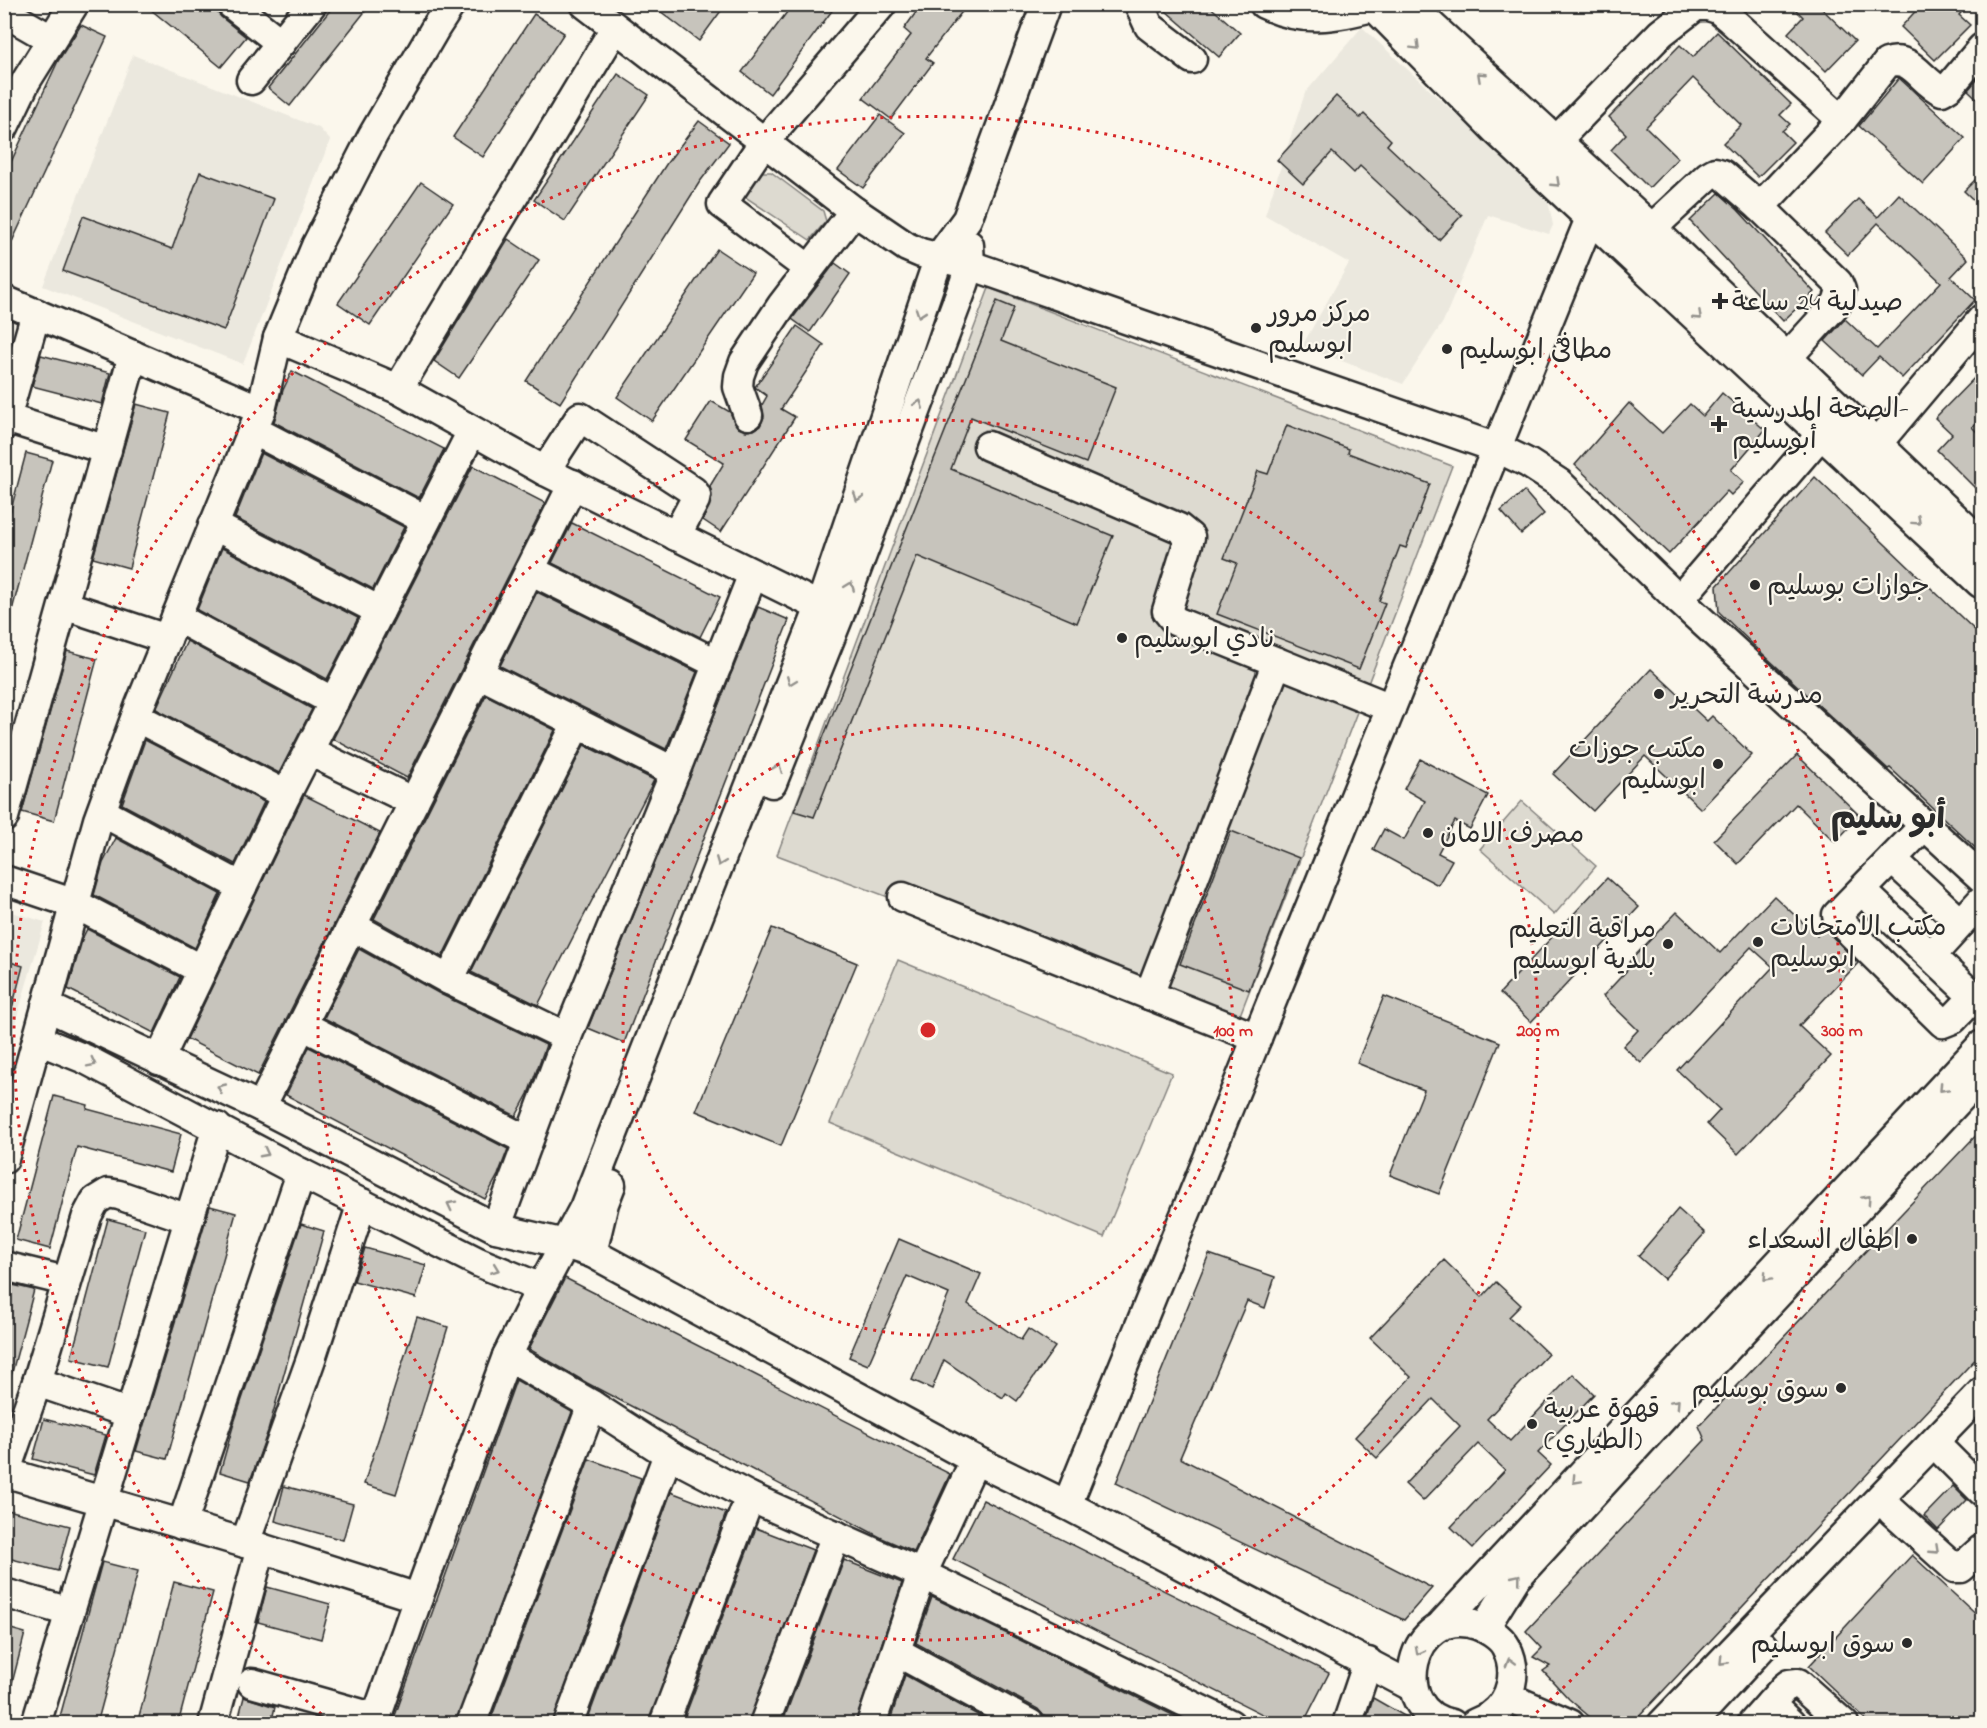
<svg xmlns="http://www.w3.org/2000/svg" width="1987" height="1728" font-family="'Indie Flower','Playpen Sans Arabic',sans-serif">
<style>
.built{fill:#ebe8de}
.green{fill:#dddad0;stroke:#84827e;stroke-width:1.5}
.building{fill:#c7c4bc;stroke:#2b2b2b;stroke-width:1.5}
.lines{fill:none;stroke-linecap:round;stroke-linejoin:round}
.minor-casing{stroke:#2b2b2b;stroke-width:33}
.major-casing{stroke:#2b2b2b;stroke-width:38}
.minor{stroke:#fbf7ec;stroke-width:28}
.major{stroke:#fbf7ec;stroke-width:33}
.oneway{stroke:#93918c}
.ring{fill:none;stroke:#d62828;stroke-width:3;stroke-dasharray:3 6}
.poi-dot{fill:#2b2b2b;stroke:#fbf7ec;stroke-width:2}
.labels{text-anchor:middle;stroke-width:4.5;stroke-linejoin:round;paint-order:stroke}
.poi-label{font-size:27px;fill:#2b2b2b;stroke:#fbf7ec;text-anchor:start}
.district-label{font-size:33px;font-weight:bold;fill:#2b2b2b;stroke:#fbf7ec}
.centre{fill:#d62828;stroke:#fbf7ec;stroke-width:3}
.ring-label{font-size:18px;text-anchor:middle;font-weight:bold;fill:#d62828;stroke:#fbf7ec;stroke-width:4.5;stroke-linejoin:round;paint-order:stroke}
</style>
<rect width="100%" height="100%" fill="#fbf7ec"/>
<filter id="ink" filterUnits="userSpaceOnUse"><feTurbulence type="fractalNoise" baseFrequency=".0167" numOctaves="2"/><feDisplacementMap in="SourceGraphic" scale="12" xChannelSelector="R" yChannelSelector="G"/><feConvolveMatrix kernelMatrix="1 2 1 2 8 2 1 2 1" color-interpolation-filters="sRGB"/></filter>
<g filter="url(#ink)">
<g class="built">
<polygon points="1362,27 1548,200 1553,225 1549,234 1488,215 1443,322 1403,384 1302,346 1349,263 1265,215 1305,93"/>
<polygon points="133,55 319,128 330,140 243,364 43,286"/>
<polygon points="5,910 45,922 5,1057"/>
</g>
<g class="green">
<polygon points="760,172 771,172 823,211 826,221 810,240 741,194"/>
<polygon points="989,288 1452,466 1235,1028 777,855"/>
<polygon points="1522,801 1596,866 1554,915 1480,849"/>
<polygon points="898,960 1172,1073 1104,1237 830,1123"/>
</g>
<g class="building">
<polygon points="144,4 211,4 221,17 246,37 221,67"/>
<polygon points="335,4 371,4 290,106 268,88"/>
<polygon points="651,4 726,4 699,41"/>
<polygon points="793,4 837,4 770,94 742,72"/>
<polygon points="922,4 968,4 926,58 933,63 891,119 863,98 911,35 904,29"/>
<polygon points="1158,4 1207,4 1240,33 1219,57"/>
<polygon points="1790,4 1817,4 1855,41 1826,71 1788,33 1803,17"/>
<polygon points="1922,4 1969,4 1959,15 1970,25 1935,60 1901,27"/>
<polygon points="534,14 564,33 483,157 453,137"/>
<polygon points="81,25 107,37 4,259 4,177 58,61"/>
<polygon points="1717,32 1791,104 1780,115 1790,124 1782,131 1793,142 1758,177 1723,143 1741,125 1693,78 1646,127 1678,158 1649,188 1611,150 1626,134 1609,117 1680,45 1693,57"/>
<polygon points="1983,73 1983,104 1968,90"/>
<polygon points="618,74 649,95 565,221 534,200"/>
<polygon points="1899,78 1965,138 1923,184 1859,126"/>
<polygon points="1336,96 1360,118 1364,114 1391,140 1387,145 1462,215 1439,240 1360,166 1354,173 1332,152 1303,184 1277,160"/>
<polygon points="880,115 905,133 863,188 838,170"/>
<polygon points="699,121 729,143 699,183 560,403 526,381 667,163"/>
<polygon points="200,172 274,199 224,330 63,271 83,216 172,249"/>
<polygon points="1983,172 1983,209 1964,191"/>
<polygon points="421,182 453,204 370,325 338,303"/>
<polygon points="1719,193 1738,210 1814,292 1783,321 1690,221"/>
<polygon points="1899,194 1968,259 1951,277 1975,300 1902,378 1879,357 1862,375 1825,341 1845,319 1877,349 1941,282 1878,223 1848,255 1825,233 1858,199 1878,217"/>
<polygon points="508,239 539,260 459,378 434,361"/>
<polygon points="717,249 753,273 652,421 617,397"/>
<polygon points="835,263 850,274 810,332 792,319"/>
<polygon points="997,301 1014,308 1001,341 1116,387 1086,463 971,417 951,469 1113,536 1077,623 917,556 814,817 794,811"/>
<polygon points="797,326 824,345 781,409 795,417 721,532 703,520 712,498 710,486 724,463 686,440 711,401 730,412 738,428 746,431 754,430 760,426 764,417 762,405 767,396 755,387"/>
<polygon points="41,355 110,373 102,404 32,386"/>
<polygon points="1983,369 1983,416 1972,427 1983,438 1983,480 1975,488 1937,450 1952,434 1935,418"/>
<polygon points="292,371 444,449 419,498 274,422 283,390"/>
<polygon points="1722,393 1765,430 1731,470 1744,482 1731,495 1727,491 1669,554 1575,465 1629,403 1662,433 1690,404 1703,416"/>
<polygon points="136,404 170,413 129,568 93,558"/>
<polygon points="1287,425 1349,449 1348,453 1430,484 1406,548 1400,546 1379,601 1385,603 1359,669 1217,614 1237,563 1224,558 1258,471 1268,474"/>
<polygon points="26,453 52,460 10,618 4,618 4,536"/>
<polygon points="261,453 404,527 373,589 235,518"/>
<polygon points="473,466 545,503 407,778 333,739"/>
<polygon points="1815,477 1983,638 1983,855 1890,768 1888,769 1764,655 1719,612 1717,586"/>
<polygon points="1524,491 1544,514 1521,534 1501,511"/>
<polygon points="572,523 720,597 700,637 552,563"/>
<polygon points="222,548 358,618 327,679 197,610"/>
<polygon points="537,592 697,672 666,749 500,666"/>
<polygon points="758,607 789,620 624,1043 588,1028"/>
<polygon points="187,641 312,709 279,773 156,709"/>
<polygon points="67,651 97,659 54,821 22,812"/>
<polygon points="1651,669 1707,721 1712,716 1752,755 1701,809 1645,756 1593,811 1553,774"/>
<polygon points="486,695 555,730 442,957 374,919"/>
<polygon points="145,740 264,802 235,864 122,804"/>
<polygon points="584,745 654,780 538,1005 471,972"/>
<polygon points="1797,755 1860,816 1835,842 1796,804 1738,864 1714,840"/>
<polygon points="1420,759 1488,795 1470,829 1455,821 1438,853 1452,860 1438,885 1373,850 1384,829 1404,840 1425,801 1404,789"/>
<polygon points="304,795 380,833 258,1075 187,1039"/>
<polygon points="1231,831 1299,858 1249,990 1180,964"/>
<polygon points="116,838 220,894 195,948 94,895 103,863"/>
<polygon points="1607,878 1639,907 1531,1022 1500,993"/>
<polygon points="1774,896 1817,936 1824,928 1858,963 1799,1026 1831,1056 1738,1154 1707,1124 1720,1110 1677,1070 1773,967 1751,947 1641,1063 1623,1046 1638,1030 1603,996 1632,965 1629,962 1677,912 1720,953"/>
<polygon points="772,928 857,963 781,1146 696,1111"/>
<polygon points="87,929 180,977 154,1033 68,989 83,937"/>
<polygon points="359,949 442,995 546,1045 528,1094 516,1116 324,1018"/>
<polygon points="4,960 23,966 10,1016 4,1015"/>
<polygon points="1384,996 1500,1042 1439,1194 1390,1175 1424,1090 1357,1063"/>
<polygon points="309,1047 508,1149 498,1175 485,1199 286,1095"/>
<polygon points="54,1096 88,1105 87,1109 181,1134 171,1172 77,1147 50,1249 16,1240"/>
<polygon points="1983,1128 1983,1351 1632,1724 1598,1724 1569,1699 1543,1671 1550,1666 1533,1657 1542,1648 1526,1631 1705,1440 1699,1426"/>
<polygon points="210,1206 236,1213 167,1459 136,1451"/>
<polygon points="1678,1209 1705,1233 1664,1279 1638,1256"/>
<polygon points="108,1219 145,1229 108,1367 71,1358"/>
<polygon points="301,1224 324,1231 268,1431 250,1481 220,1472 234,1423"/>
<polygon points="899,1239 981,1274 968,1304 1021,1340 1028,1329 1055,1347 1017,1401 1006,1393 1003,1398 987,1388 986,1389 944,1360 932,1389 912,1380 949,1294 907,1276 868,1365 849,1357"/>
<polygon points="365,1248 426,1265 416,1298 354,1281"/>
<polygon points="1209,1254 1275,1277 1265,1308 1247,1301 1180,1458 1432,1588 1404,1620 1116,1483"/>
<polygon points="1444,1260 1482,1297 1496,1282 1521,1305 1509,1317 1548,1354 1487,1419 1510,1441 1573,1374 1594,1394 1538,1453 1551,1465 1473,1548 1451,1527 1505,1470 1478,1444 1423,1501 1405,1484 1460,1426 1433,1399 1377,1458 1355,1437 1411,1377 1370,1338"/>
<polygon points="565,1278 950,1474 914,1552 882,1538 587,1383 529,1349"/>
<polygon points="4,1283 34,1290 10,1380 4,1379"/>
<polygon points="417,1317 448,1327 396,1494 364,1484"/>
<polygon points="516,1380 572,1412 455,1724 392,1724"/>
<polygon points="44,1419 106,1435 94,1475 33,1459"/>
<polygon points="589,1459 641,1478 552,1724 489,1724"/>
<polygon points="284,1486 353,1504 343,1540 275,1521"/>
<polygon points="1953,1486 1967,1500 1938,1530 1924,1516"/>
<polygon points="671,1492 726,1513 648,1724 586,1724"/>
<polygon points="983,1500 1329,1673 1303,1724 1282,1724 953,1559"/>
<polygon points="4,1509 70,1526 58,1571 4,1557"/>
<polygon points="756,1528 813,1550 748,1724 682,1724"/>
<polygon points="1912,1555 1983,1621 1983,1724 1870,1724 1809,1666"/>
<polygon points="844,1560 902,1583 855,1724 782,1724"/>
<polygon points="102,1562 138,1571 97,1724 58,1724"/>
<polygon points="174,1582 213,1592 178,1724 137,1724"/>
<polygon points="267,1587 330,1604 321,1639 258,1622"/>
<polygon points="932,1597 1191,1724 1046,1724 1044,1716 1038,1709 916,1643"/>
<polygon points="4,1627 25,1633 10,1691 4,1690"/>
<polygon points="905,1675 994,1724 889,1724"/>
<polygon points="244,1697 275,1707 271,1724 237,1724"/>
<polygon points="1373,1698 1415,1722 1416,1724 1365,1724"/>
</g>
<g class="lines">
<g class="minor-casing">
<g id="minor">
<polyline points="231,4 281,43"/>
<polyline points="585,4 854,211 907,247 921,253 970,265 1497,448 1528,463 1559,483 1679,600 1982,878"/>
<polyline points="1139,4 1149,26 1192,59"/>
<path d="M1264 4C1305 24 1335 16 1377 6"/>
<polyline points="4,12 51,39"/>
<polyline points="251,80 312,4"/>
<polyline points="4,127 26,81 74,4"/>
<polyline points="1555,142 1661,33 1696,6 1708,6 1718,9 1730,19 1842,120"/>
<path d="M1760 207 1842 120 1887 63C1912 54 1921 82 1942 91L1950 86 1982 48"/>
<polyline points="1650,230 1708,176 1715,172 1722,174 1760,207 1838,283 1841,290 1837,303 1786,359"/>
<polyline points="809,269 722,204 763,143 882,4"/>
<polyline points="4,300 261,410"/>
<polyline points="278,338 398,389 545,471 837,615"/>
<polyline points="398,389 615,28"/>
<polyline points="748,415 738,387 739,376 744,362 782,305 854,211"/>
<polyline points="6,418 107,450"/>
<polyline points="4,425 36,313"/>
<polyline points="253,430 426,520"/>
<polyline points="1876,445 1982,319"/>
<polyline points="988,446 1179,528 1190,537 1167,611 1175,621 1391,708"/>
<polyline points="545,471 580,417 693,491 696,495 695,500 676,536"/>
<polyline points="213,525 380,611"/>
<polyline points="530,570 718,664"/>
<polyline points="1679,600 1822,433"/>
<polyline points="64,605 167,639"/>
<polyline points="176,617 334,702"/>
<polyline points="478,673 675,772"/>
<polyline points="136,717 286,795"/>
<polyline points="309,751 414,802"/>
<polyline points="772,783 839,616 964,284 970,265 969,245"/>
<polyline points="102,812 242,887"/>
<polyline points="4,817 133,355"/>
<polyline points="1925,825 1837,915 1838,920 1943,1023 1953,1019 1974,997 1982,1005"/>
<polyline points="1892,859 1961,923"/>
<polyline points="4,880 75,904 202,970"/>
<polyline points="1862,891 1974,997"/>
<polyline points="903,897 1257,1038"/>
<polyline points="352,926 449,980 567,1037"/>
<polyline points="1931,956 1982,900"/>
<polyline points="449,980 577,723"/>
<polyline points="1149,995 1277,662"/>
<polyline points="46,1006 261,1107 496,1228 565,1244 592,1253 975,1460 1067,1505 1413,1687"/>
<polyline points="302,1025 528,1141"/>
<polyline points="38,1040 85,1059 301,1173 478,1262 541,1288"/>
<polyline points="159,1060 286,795 472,431"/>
<polyline points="261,1107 573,484"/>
<polyline points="4,1159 98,820 140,705 261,410 278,338 316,246 373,135 436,27 451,4"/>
<polyline points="496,1228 567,1037 675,772 753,574"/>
<polyline points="592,1253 604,1203 611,1185"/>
<polyline points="4,1266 66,1281"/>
<polyline points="507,1356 592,1405 668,1454 750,1497 922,1574 1230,1724"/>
<polyline points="37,1382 131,1414"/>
<polyline points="1945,1454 1982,1491"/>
<polyline points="4,1472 245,1543 418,1598"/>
<polyline points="4,1476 37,1382 87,1216 95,1201 108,1193 119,1195 189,1219"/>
<polyline points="1067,1505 1591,216"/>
<polyline points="1892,1511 1955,1568 1961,1568 1982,1549"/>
<polyline points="182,1525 301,1173"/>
<polyline points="245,1543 311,1359 362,1203"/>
<polyline points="4,1593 70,1612"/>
<polyline points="1443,1623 1982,1045"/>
<polyline points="1485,1627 1515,1579 1703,1374 1982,1075"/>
<polyline points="897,1652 1030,1724"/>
<polyline points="252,1683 376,1718"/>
<polyline points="1508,1697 1570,1724"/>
<polyline points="1770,1704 1791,1724"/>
<polyline points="36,1724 217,1127"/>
<polyline points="213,1724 261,1548"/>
<polyline points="374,1724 418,1598 507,1356 541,1288 584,1208 591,1190 820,607 939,257 967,219 1046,4"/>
<polyline points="471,1724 592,1405"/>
<polyline points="568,1724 668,1454"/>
<polyline points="664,1724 750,1497"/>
<polyline points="764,1724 836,1535"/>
<polyline points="871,1724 922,1574 975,1460"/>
<polyline points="1347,1724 1368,1662"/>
<path d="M1452 1724C1386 1713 1409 1603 1477 1625 1486 1628 1501 1637 1506 1647 1518 1670 1513 1700 1490 1716 1486 1719 1479 1721 1474 1724"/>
<polyline points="1662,1724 1982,1392"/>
<polyline points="1691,1724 1763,1646"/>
<polyline points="1752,1724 1784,1688 1789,1684 1798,1683 1844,1724"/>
</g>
</g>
<g class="major-casing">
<g id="major">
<polyline points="1375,4 1497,128 1982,581"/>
<polyline points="1415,14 1650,230 1982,547"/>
</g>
</g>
<use href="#minor" class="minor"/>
<use href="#major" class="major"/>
</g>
<defs><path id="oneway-chevron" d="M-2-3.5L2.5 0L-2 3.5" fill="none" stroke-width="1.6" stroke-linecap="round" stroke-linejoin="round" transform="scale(1.5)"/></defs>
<g class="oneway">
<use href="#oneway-chevron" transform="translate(1416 46) rotate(45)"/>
<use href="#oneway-chevron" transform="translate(1481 76) rotate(-137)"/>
<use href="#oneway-chevron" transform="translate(1556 183) rotate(43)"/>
<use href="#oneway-chevron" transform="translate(920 313) rotate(109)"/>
<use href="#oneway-chevron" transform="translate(1698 316) rotate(43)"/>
<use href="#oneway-chevron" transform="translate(919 404) rotate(-69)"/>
<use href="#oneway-chevron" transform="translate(858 497) rotate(109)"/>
<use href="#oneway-chevron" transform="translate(1917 521) rotate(42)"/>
<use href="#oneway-chevron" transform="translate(850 586) rotate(-69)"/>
<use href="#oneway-chevron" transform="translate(791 681) rotate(111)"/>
<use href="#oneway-chevron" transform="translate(778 768) rotate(-68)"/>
<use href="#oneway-chevron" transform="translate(720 862) rotate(111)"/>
<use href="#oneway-chevron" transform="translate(92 1063) rotate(27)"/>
<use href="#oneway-chevron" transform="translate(221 1088) rotate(-155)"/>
<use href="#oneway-chevron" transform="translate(1943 1088) rotate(133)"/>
<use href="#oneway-chevron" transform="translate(265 1153) rotate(28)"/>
<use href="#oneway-chevron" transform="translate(1867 1199) rotate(-47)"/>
<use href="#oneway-chevron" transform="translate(451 1205) rotate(-153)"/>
<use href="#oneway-chevron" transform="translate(495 1269) rotate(21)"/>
<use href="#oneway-chevron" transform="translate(1767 1277) rotate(133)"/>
<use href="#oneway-chevron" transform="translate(1676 1403) rotate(-47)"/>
<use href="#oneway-chevron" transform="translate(1576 1480) rotate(133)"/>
<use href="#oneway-chevron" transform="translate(1935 1550) rotate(43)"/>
<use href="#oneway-chevron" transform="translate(1517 1578) rotate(-51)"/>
<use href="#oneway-chevron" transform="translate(1419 1651) rotate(118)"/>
<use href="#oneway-chevron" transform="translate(1723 1661) rotate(134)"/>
<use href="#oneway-chevron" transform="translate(1510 1662) rotate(-106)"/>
</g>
</g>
<g class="ring">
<circle cx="928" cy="1030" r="305"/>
<circle cx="928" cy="1030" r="610"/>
<path d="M328 1720A914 914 0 1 1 1528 1720"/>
</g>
<g class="poi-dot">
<path d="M1717 292h6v6h6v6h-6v6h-6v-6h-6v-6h6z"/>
<circle cx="1256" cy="328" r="6"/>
<circle cx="1447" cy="349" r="6"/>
<path d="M1716 415h6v6h6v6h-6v6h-6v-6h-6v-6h6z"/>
<circle cx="1755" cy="585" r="6"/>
<circle cx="1122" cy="638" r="6"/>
<circle cx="1659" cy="694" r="6"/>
<circle cx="1718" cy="764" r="6"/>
<circle cx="1428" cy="833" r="6"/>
<circle cx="1758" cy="942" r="6"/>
<circle cx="1668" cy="944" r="6"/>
<circle cx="1912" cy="1239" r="6"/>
<circle cx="1841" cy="1388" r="6"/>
<circle cx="1532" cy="1424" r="6"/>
<circle cx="1907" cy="1643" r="6"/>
</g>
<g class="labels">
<g class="poi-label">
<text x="1732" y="310">صيدلية 24 ساعة</text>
<text x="1268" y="321">مركز مرور<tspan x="1268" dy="31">ابوسليم</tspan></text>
<text x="1459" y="358">مطافئ ابوسليم</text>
<text x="1732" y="417">الصحة المدرسية-<tspan x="1732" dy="31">أبوسليم</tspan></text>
<text x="1767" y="594">جوازات بوسليم</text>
<text x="1134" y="647">نادي ابوسليم</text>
<text x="1671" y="703">مدرسة التحرير</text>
<text x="1706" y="757" text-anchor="end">مكتب جوزات<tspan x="1706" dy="31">ابوسليم</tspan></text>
<text x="1440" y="842">مصرف الامان</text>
<text x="1770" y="935">مكتب الامتحانات<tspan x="1770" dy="31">ابوسليم</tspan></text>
<text x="1656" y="937" text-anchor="end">مراقبة التعليم<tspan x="1656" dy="31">بلدية ابوسليم</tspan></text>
<text x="1900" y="1248" text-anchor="end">اطفال السعداء</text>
<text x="1829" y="1397" text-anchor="end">سوق بوسليم</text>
<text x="1544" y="1417">قهوة عربية<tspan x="1544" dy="31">(الطياري)</tspan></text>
<text x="1895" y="1652" text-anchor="end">سوق ابوسليم</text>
</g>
<g class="district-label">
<text x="1888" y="828">أبو سليم</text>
</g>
</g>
<circle cx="928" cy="1030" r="9" class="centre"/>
<g class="ring-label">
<text x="1233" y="1036">100 m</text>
<text x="1538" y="1036">200 m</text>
<text x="1842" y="1036">300 m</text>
</g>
<rect width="1987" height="1728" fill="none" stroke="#fbf7ec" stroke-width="24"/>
<rect x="12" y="12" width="1963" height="1704" fill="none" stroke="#2b2b2b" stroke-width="2" filter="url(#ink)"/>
</svg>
